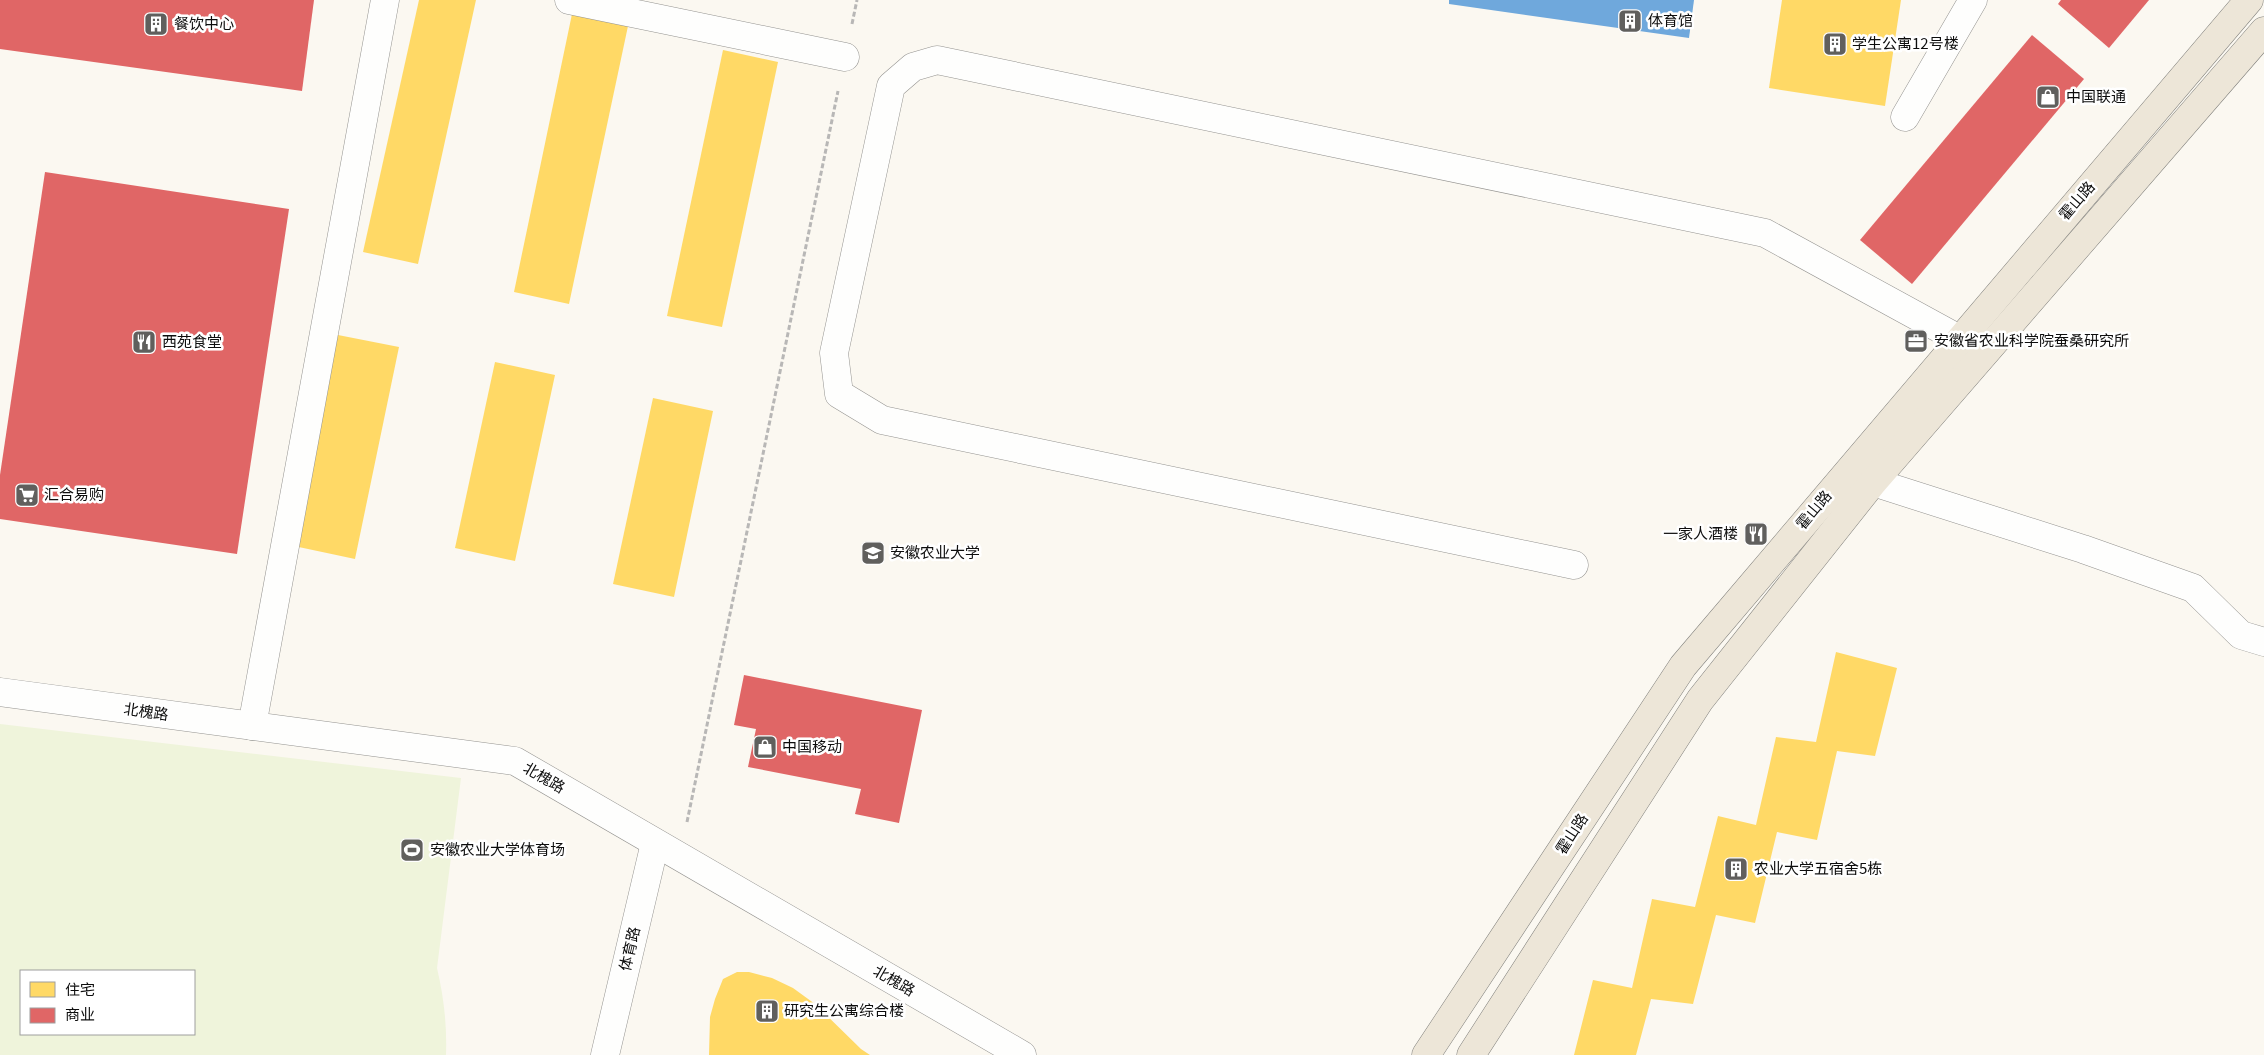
<svg xmlns="http://www.w3.org/2000/svg" width="2264" height="1055" font-family="Georgia,'Noto Sans SC',serif">
<style>
.pitch{fill:#eff4db;fill-rule:evenodd}
.homes{fill:#ffd966}
.shops{fill:#e06666}
.schools{fill:#6fa8dc}
.lines{fill:none;stroke-linecap:round;stroke-linejoin:round}
.minor-casing{stroke:#949390;stroke-width:29}
.major-casing{stroke:#81807d;stroke-width:29}
.path{stroke:#b8b7b6;stroke-width:3;stroke-dasharray:5 2.5;stroke-linecap:butt}
.minor{stroke:#fefefd;stroke-width:28}
.major{stroke:#ede6d8;stroke-width:28}
.labels{text-anchor:middle;stroke-width:5;stroke-linejoin:round;paint-order:stroke}
.poi-label{font-size:15px;fill:#0d0d0d;stroke:#fff;text-anchor:start}
.street-label{font-size:15px;fill:#0d0d0d;stroke:#fff}
</style>
<rect width="100%" height="100%" fill="#fbf8f1"/>
<path class="pitch" d="M0 724 461 778 437 968C444 998 447 1025 446 1055H0ZM21 971H194V1034H21Z"/>
<g class="homes">
<polygon points="419,0 476,0 418,264 363,252"/>
<polygon points="1782,0 1901,0 1885,106 1769,88"/>
<polygon points="572,14 628,26 569,304 514,292"/>
<polygon points="723,50 778,62 722,327 667,316"/>
<polygon points="338,335 399,347 355,559 294,546"/>
<polygon points="495,362 555,375 515,561 455,548"/>
<polygon points="653,398 713,411 674,597 613,584"/>
<polygon points="1836,652 1897,668 1875,756 1837,751 1817,840 1777,832 1755,923 1716,915 1693,1004 1651,999 1636,1055 1574,1055 1593,980 1632,988 1652,899 1695,907 1718,816 1756,825 1776,737 1816,742"/>
<polygon points="737,972 749,972 772,978 793,988 815,1004 861,1049 870,1055 709,1055 710,1017 715,999 723,979"/>
</g>
<g class="shops">
<polygon points="0,0 314,0 302,91 0,49"/>
<polygon points="2061,0 2149,0 2109,48 2058,4"/>
<polygon points="2032,35 2084,79 1912,284 1860,240"/>
<polygon points="45,172 289,209 237,554 0,519 0,475"/>
<polygon points="744,675 922,710 899,823 855,814 861,789 748,767 756,729 734,725"/>
</g>
<polygon class="schools" points="1449,0 1694,0 1689,38 1449,4"/>
<g class="lines">
<g class="minor-casing">
<g id="minor">
<polyline points="569,0 845,57"/>
<polyline points="1905,117 1973,0"/>
<polyline points="1873,482 2083,549 2193,588 2241,635 2264,642"/>
<polyline points="1574,565 882,420 839,394 834,353 891,86 913,67 937,60 1765,233 1959,339"/>
<polyline points="0,692 515,761 1022,1055"/>
<polyline points="252,726 385,0"/>
<polyline points="605,1055 655,843"/>
</g>
</g>
<g class="major-casing">
<g id="major">
<polyline points="1426,1055 1683,666 2249,0"/>
<polyline points="1471,1055 1700,700 1873,482 2264,31"/>
</g>
</g>
<g class="path">
<polyline points="852,24 857,0"/>
<polyline points="687,822 838,91"/>
</g>
<use href="#minor" class="minor"/>
<use href="#major" class="major"/>
</g>
<defs>
<g id="building-square" transform="scale(1.25)"><rect x="-9" y="-9" width="18" height="18" rx="4" fill="#605f5d" stroke="#fff"/><path d="M-4-6H4V6H1V3H-1V6H-4ZM-2.5-4.3h1.7v1.8h-1.7ZM.8-4.3h1.7v1.8H.8ZM-2.5-1h1.7V.8h-1.7ZM.8-1h1.7V.8H.8Z" fill="#fff"/></g>
<g id="shop-square" transform="scale(1.25)"><rect x="-9" y="-9" width="18" height="18" rx="4" fill="#605f5d" stroke="#fff"/><path d="M-5-2.5h2.3a2.7 3.5 0 0 1 5.4 0H5L5.5 6h-11ZM-1.5-2.5h3a1.5 2.3 0 0 0-3 0Z" fill="#fff"/></g>
<g id="office-square" transform="scale(1.25)"><rect x="-9" y="-9" width="18" height="18" rx="4" fill="#605f5d" stroke="#fff"/><path d="M-6-3h4V-5.5h4V-3h4V5H-6ZM-1-4.5V-3h2v-1.5ZM-6 0V1H6V0Z" fill="#fff"/></g>
<g id="restaurant-square" transform="scale(1.25)"><rect x="-9" y="-9" width="18" height="18" rx="4" fill="#605f5d" stroke="#fff"/><path d="M-5-6h1v4h1v-4h1v4h1v-4h1v5L-1.5 .5V6h-2V.5L-5-1ZM5-6V6H3V1.5H1.5Q1.5-4 5-6Z" fill="#fff"/></g>
<g id="supermarket-square" transform="scale(1.25)"><rect x="-9" y="-9" width="18" height="18" rx="4" fill="#605f5d" stroke="#fff"/><path d="M-6-5.5h2.5l.6 2H6L4.5 2H-2.5L-4.4-4H-6ZM-1.5 3.2a1.3 1.3 0 1 0 .1 0ZM3 3.2a1.3 1.3 0 1 0 .1 0Z" fill="#fff"/></g>
<g id="university-square" transform="scale(1.25)"><rect x="-9" y="-9" width="18" height="18" rx="4" fill="#605f5d" stroke="#fff"/><path d="M0-5L7-2L0 1L-7-2ZM-4 1L0 2.5L4 1V4Q0 6-4 4Z" fill="#fff"/></g>
<g id="stadium-square" transform="scale(1.25)"><rect x="-9" y="-9" width="18" height="18" rx="4" fill="#605f5d" stroke="#fff"/><path d="M0-5a6.5 5 0 1 0 0 10a6.5 5 0 1 0 0-10ZM-3.5-1.8h7v3.6h-7Z" fill="#fff"/></g>
</defs>
<g fill-rule="evenodd">
<use href="#building-square" x="1630" y="21"/>
<use href="#building-square" x="156" y="24"/>
<use href="#building-square" x="1835" y="44"/>
<use href="#shop-square" x="2048" y="97"/>
<use href="#office-square" x="1916" y="341"/>
<use href="#restaurant-square" x="144" y="342"/>
<use href="#supermarket-square" x="27" y="495"/>
<use href="#restaurant-square" x="1756" y="534"/>
<use href="#university-square" x="873" y="553"/>
<use href="#shop-square" x="765" y="747"/>
<use href="#stadium-square" x="412" y="850"/>
<use href="#building-square" x="1736" y="869"/>
<use href="#building-square" x="767" y="1011"/>
</g>
<g class="labels">
<g class="poi-label">
<text x="1648" y="26">体育馆</text>
<text x="174" y="29">餐饮中心</text>
<text x="1852" y="49">学生公寓12号楼</text>
<text x="2066" y="102">中国联通</text>
<text x="1934" y="346">安徽省农业科学院蚕桑研究所</text>
<text x="162" y="347">西苑食堂</text>
<text x="44" y="500">汇合易购</text>
<text x="1738" y="539" text-anchor="end">一家人酒楼</text>
<text x="890" y="558">安徽农业大学</text>
<text x="782" y="752">中国移动</text>
<text x="430" y="855">安徽农业大学体育场</text>
<text x="1754" y="874">农业大学五宿舍5栋</text>
<text x="784" y="1016">研究生公寓综合楼</text>
</g>
<g class="street-label">
<text transform="translate(2077 201) rotate(-49)" y="5">霍山路</text>
<text transform="translate(1814 510) rotate(-50)" y="5">霍山路</text>
<text transform="translate(146 712) rotate(8)" y="5">北槐路</text>
<text transform="translate(544 778) rotate(30)" y="5">北槐路</text>
<text transform="translate(1572 834) rotate(-57)" y="5">霍山路</text>
<text transform="translate(630 949) rotate(-77)" y="5">体育路</text>
<text transform="translate(894 981) rotate(30)" y="5">北槐路</text>
</g>
</g>
<rect x="20" y="970" width="175" height="65" fill="#ffffff" stroke="#9e9e9e"/>
<rect x="30" y="982" width="25" height="15" fill="#ffd966" stroke="#9e9e9e"/>
<text x="65" y="995" font-size="15" fill="#0d0d0d">住宅</text>
<rect x="30" y="1008" width="25" height="15" fill="#e06666" stroke="#9e9e9e"/>
<text x="65" y="1020" font-size="15" fill="#0d0d0d">商业</text>
</svg>
